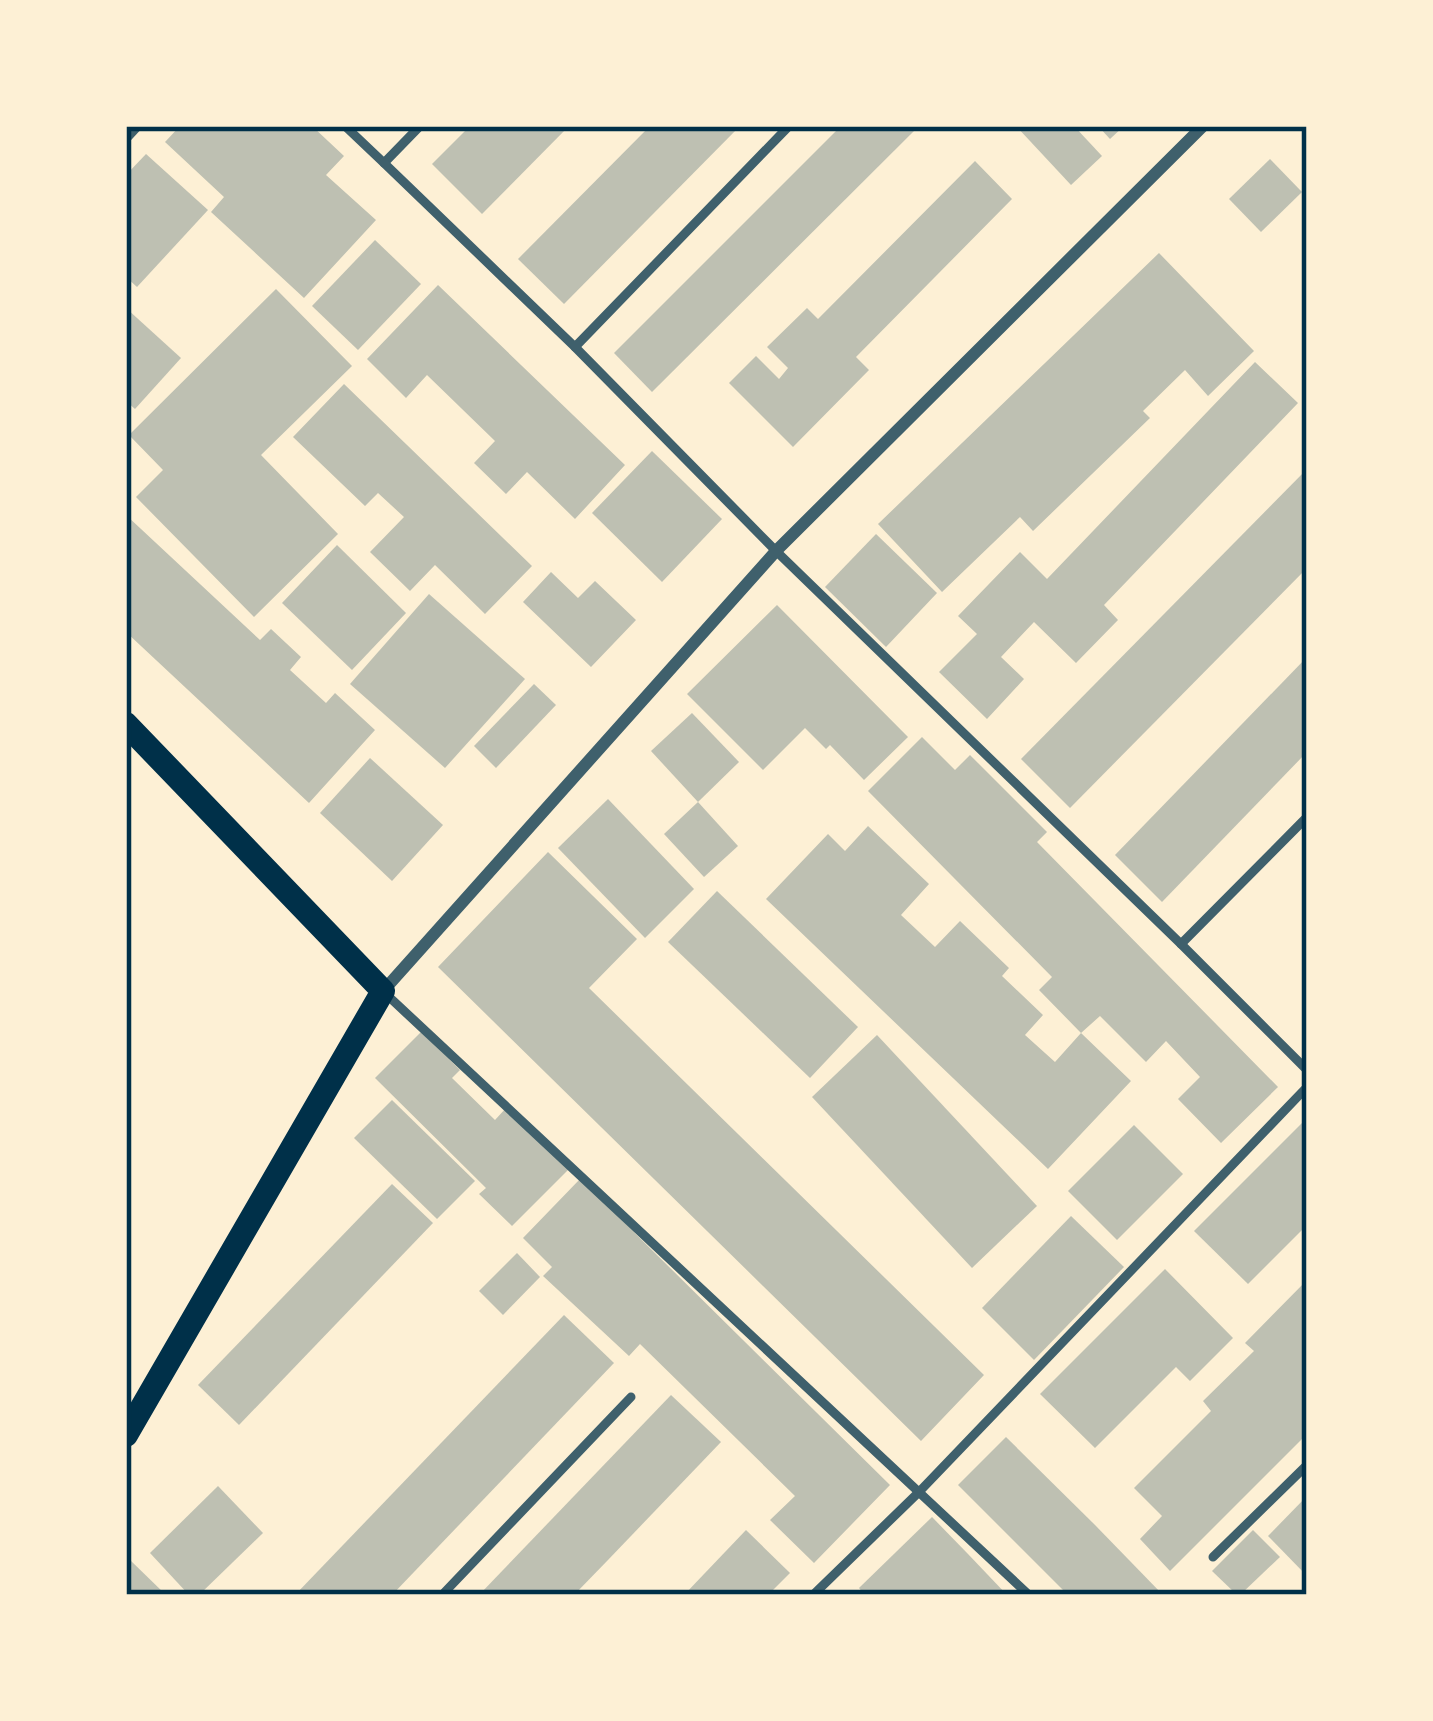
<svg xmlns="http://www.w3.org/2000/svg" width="1433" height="1721" font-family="'Archivo Narrow',sans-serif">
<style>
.building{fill:#bec0b2}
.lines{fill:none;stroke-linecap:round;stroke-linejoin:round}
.service{stroke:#3f606c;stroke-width:9}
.minor{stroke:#3f606c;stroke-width:12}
.secondary{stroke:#003049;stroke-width:24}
.neatline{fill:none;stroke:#003049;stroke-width:4.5}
</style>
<rect width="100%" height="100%" fill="#fdf0d5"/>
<g class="building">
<polygon points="180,126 312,126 344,156 326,175 376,220 304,298 211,212 224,197 165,142"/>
<polygon points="470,126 569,126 482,214 432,164"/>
<polygon points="650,126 740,126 564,304 518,259"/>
<polygon points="841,126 919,126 652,392 614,353"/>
<polygon points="1016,126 1074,126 1102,156 1071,185"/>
<polygon points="1098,126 1124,126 1110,139"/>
<polygon points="146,154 208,210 137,287 126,277 126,175"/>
<polygon points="1270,159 1302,192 1261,232 1229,199"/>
<polygon points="975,161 1012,199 856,357 869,370 793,447 729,383 756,356 779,379 788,368 767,347 807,308 818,319"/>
<polygon points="375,240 421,284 358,350 312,306"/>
<polygon points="1159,253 1254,351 1208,396 1185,370 1143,411 1150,418 1033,531 1020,517 942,592 878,524"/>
<polygon points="438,285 625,465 575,519 527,472 506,494 474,463 495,441 427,375 406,398 367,359"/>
<polygon points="276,289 352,366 261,455 338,534 254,617 136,497 163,470 129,435"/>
<polygon points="126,308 181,358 135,409 126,401"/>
<polygon points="1255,362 1298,403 1104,605 1118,620 1076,663 1034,622 1001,657 1024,679 987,719 939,672 977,634 958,616 1020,552 1047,579"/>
<polygon points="344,384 532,566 485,614 435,565 410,591 370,552 404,517 378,493 365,506 293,437"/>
<polygon points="652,451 722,519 662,582 592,513"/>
<polygon points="1307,469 1307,568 1070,808 1021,759"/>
<polygon points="126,515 260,640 271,629 301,657 290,670 326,703 335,693 375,730 309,803 126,632"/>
<polygon points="876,534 937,593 886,647 825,587"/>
<polygon points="337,545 406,613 352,670 282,603"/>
<polygon points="551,572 578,598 595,581 636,620 591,667 523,602"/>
<polygon points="429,594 525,679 445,768 350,684"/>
<polygon points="777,605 908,737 864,780 830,745 826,749 805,728 763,770 687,694"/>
<polygon points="1307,657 1307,752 1162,902 1115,855"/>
<polygon points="534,684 556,705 496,768 474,746"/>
<polygon points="692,713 739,762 698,802 651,751"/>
<polygon points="922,737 955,770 970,755 1047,832 1037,842 1278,1087 1221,1143 1178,1099 1200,1077 1166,1041 1146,1062 1100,1016 1081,1033 1039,990 1052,977 868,791"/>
<polygon points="370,758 443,825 392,881 320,813"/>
<polygon points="608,799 694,889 645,938 558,848"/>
<polygon points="698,802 738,846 704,877 664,834"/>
<polygon points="868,826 929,884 901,915 935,947 960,921 1009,968 1002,976 1043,1015 1025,1035 1055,1062 1081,1033 1131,1081 1048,1169 766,899 828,834 845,851"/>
<polygon points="548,852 637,939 589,988 984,1375 921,1441 438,967"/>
<polygon points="717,891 858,1027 810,1078 668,942"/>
<polygon points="421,1032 460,1070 452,1078 495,1120 506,1108 569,1169 512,1226 479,1194 486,1188 375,1078"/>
<polygon points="877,1035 1037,1206 972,1268 812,1097"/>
<polygon points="392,1100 475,1181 437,1219 354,1138"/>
<polygon points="1307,1118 1307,1225 1248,1284 1194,1231"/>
<polygon points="1134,1125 1183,1174 1117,1240 1068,1191"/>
<polygon points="580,1179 890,1485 814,1563 770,1520 795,1496 640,1344 629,1356 543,1276 552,1267 523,1238"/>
<polygon points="392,1184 433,1223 239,1425 198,1385"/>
<polygon points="1071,1216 1124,1267 1034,1360 982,1308"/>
<polygon points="517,1253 540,1277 503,1315 479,1291"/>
<polygon points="1165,1269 1233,1338 1190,1381 1176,1367 1095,1448 1040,1394"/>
<polygon points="1307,1280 1307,1434 1170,1571 1140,1539 1162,1516 1134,1488 1211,1411 1203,1401 1254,1351 1245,1343"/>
<polygon points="564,1315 614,1363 392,1595 295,1595"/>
<polygon points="671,1395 721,1442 608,1560 574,1595 479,1595"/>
<polygon points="1006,1437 1095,1525 1163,1595 1068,1595 958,1485"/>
<polygon points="218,1486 263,1533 199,1595 189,1595 150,1553"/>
<polygon points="1307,1496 1307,1576 1268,1536"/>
<polygon points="932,1517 968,1554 1007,1595 865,1595 859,1588"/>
<polygon points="746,1530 790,1573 768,1595 684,1595"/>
<polygon points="1253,1530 1280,1557 1240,1595 1237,1595 1212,1571"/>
<polygon points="129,1559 166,1595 126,1595 126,1566"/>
</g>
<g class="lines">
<g class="service">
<polyline points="345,126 384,163 420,126"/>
<polyline points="126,139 138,126"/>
<polyline points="384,163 575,347 776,551 1181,944 1307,1070"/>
<polyline points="575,347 789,126"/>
<polyline points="1181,944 1307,817"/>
<polyline points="387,995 1029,1595"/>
<polyline points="1213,1557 1307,1465"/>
<polyline points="442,1595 631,1397"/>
<polyline points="813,1595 919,1492 1307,1087"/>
</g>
<polyline class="minor" points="384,990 776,551 1203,126"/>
<polyline class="secondary" points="126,724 383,991 126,1435"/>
</g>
<rect width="1433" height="1721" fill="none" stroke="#fdf0d5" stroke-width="258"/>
<rect x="129" y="129" width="1175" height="1463" class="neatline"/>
</svg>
